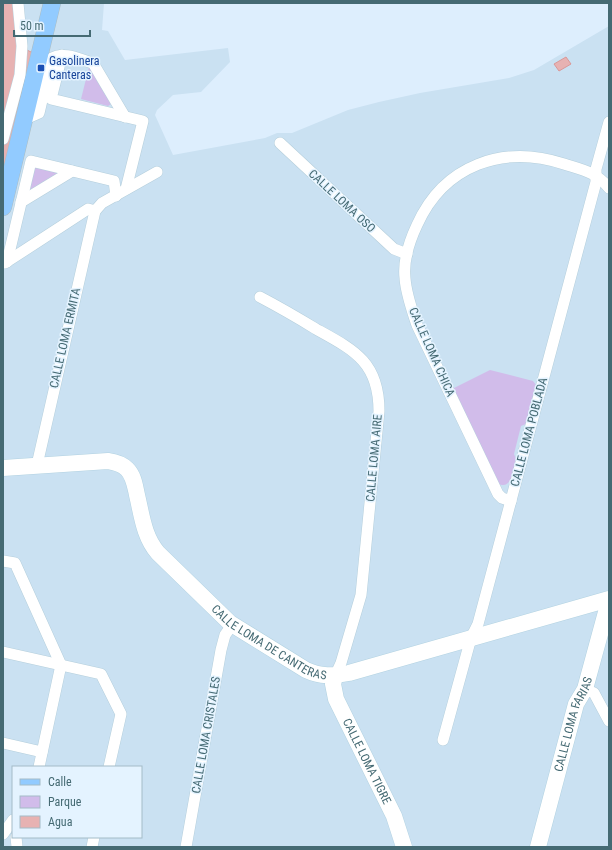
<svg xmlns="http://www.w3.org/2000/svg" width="612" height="850" font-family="'Roboto Condensed',sans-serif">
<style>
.residential{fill:#cae1f2;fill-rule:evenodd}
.green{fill:#d1bcea}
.water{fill:#e7b2b2;stroke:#d99898}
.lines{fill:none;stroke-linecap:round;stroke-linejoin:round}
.street-casing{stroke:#b5cfdc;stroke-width:12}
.secondary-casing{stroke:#b2d2e1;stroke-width:17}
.primary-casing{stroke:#adbdc1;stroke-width:18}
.street{stroke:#fff;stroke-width:11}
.secondary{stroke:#fff;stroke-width:16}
.primary{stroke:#92cbff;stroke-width:17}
.transit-dot{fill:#1a4fb4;stroke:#e4f3ff;stroke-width:1.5}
.labels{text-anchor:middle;stroke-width:3;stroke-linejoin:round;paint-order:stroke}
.transit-label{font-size:12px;fill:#164399;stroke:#e4f3ff;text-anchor:start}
.street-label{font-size:12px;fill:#456a73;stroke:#e4f3ff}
</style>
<rect width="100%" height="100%" fill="#ddeefd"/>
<path class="residential" d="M22 3H104L102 30 108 31 125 60 228 48 230 62 201 92 173 95 157 110 155 115 173 155 265 138 277 133H292L348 110 379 102 420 93 509 78 534 70 609 26V847H3V186L33 53 25 48ZM13 767H141V837H13Z"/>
<g class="green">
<polygon points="89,67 111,104 108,106 81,99"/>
<polygon points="31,161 72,171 21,202"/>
<path d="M490 370 533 381 536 385 526 424 521 426 514 454 516 459C513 469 513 490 498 484L452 389Z"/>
</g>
<g class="water">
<polygon points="3,3 22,3 25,49 33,53 3,186"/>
<polygon points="566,57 571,64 559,71 554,64"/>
</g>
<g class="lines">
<g class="street-casing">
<g id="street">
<polyline points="62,55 51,99 143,121 126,189"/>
<path d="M23 120 39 113 52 58C64 51 81 60 93 63L125 117"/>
<polyline points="3,139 20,75 22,46 18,3"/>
<polyline points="280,143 394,249 407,254"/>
<polyline points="21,202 72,171"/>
<polyline points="7,262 31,161 114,181 116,196"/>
<polyline points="5,263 88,209 95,211 102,203 157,172"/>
<path d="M260 297C279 307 298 318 316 329 354 350 379 362 379 411L361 595 341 663 335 676"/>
<polyline points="37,465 95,211"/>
<path d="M511 501 502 498 498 494 417 325C412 310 406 294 405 278 403 260 409 242 417 225 444 165 503 144 564 164 583 170 596 172 609 188"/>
<polyline points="3,561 15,563 61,665 39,767"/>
<polyline points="3,652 101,674 121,714 109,767"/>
<polyline points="585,689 594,693 609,721"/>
<polyline points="443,740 471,638 478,624 596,182 596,169 609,122"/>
<polyline points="3,743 42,752"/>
<polyline points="3,834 13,820"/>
<polyline points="16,837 17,847"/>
<polyline points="92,847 94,837"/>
<polyline points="186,847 221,650 225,635 232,625"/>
</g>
</g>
<g class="secondary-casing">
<g id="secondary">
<path id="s1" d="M3 468 108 461C115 462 122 464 127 469 134 476 135 486 137 495 142 516 144 537 158 553L230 623 306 670C321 677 333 676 349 673L609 599"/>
<path id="s2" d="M335 676 333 684 336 699 394 816 404 847"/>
<path id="s3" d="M538 847 576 704 585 689 609 601"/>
</g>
</g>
<g class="primary-casing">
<polyline id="primary" points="3,207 52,3"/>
</g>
<use href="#street" class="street"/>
<use href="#secondary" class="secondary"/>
<use href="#primary" class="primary"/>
</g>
<rect class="transit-dot" x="37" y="64" width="8" height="8" rx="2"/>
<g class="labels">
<g class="transit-label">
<text x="49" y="65">Gasolinera<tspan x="49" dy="14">Canteras</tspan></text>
</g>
<g class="street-label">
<text transform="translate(342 201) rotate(43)" y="4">CALLE LOMA OSO</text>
<text transform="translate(65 338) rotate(-77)" y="4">CALLE LOMA ERMITA</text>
<text transform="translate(432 352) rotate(66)" y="4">CALLE LOMA CHICA</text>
<text transform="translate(529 432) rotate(-75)" y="4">CALLE LOMA POBLADA</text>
<text transform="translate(374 458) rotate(-85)" y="4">CALLE LOMA AIRE</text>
<text dy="4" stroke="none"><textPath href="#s1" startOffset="361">CALLE LOMA DE CANTERAS</textPath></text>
<text dy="4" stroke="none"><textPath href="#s3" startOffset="128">CALLE LOMA FARIAS</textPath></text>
<text transform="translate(206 735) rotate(-80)" y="4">CALLE LOMA CRISTALES</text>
<text dy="4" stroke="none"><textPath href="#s2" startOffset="93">CALLE LOMA TIGRE</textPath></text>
</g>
</g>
<rect width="612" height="850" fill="none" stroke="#456a73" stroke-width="8"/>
<rect x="12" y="766" width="130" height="72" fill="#e4f3ff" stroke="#a4bcc7"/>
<rect x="20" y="779" width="20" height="6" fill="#92cbff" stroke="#a4bcc7"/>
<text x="48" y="786" font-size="12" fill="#456a73">Calle</text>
<rect x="20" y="796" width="20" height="12" fill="#d1bcea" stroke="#a4bcc7"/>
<text x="48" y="806" font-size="12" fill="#456a73">Parque</text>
<rect x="20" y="816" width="20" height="12" fill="#e7b2b2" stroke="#a4bcc7"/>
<text x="48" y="826" font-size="12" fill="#456a73">Agua</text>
<path d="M14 30v6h76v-6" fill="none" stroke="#456a73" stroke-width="2"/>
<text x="20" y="30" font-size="12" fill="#456a73" stroke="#e4f3ff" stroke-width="3" paint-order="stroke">50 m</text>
</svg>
